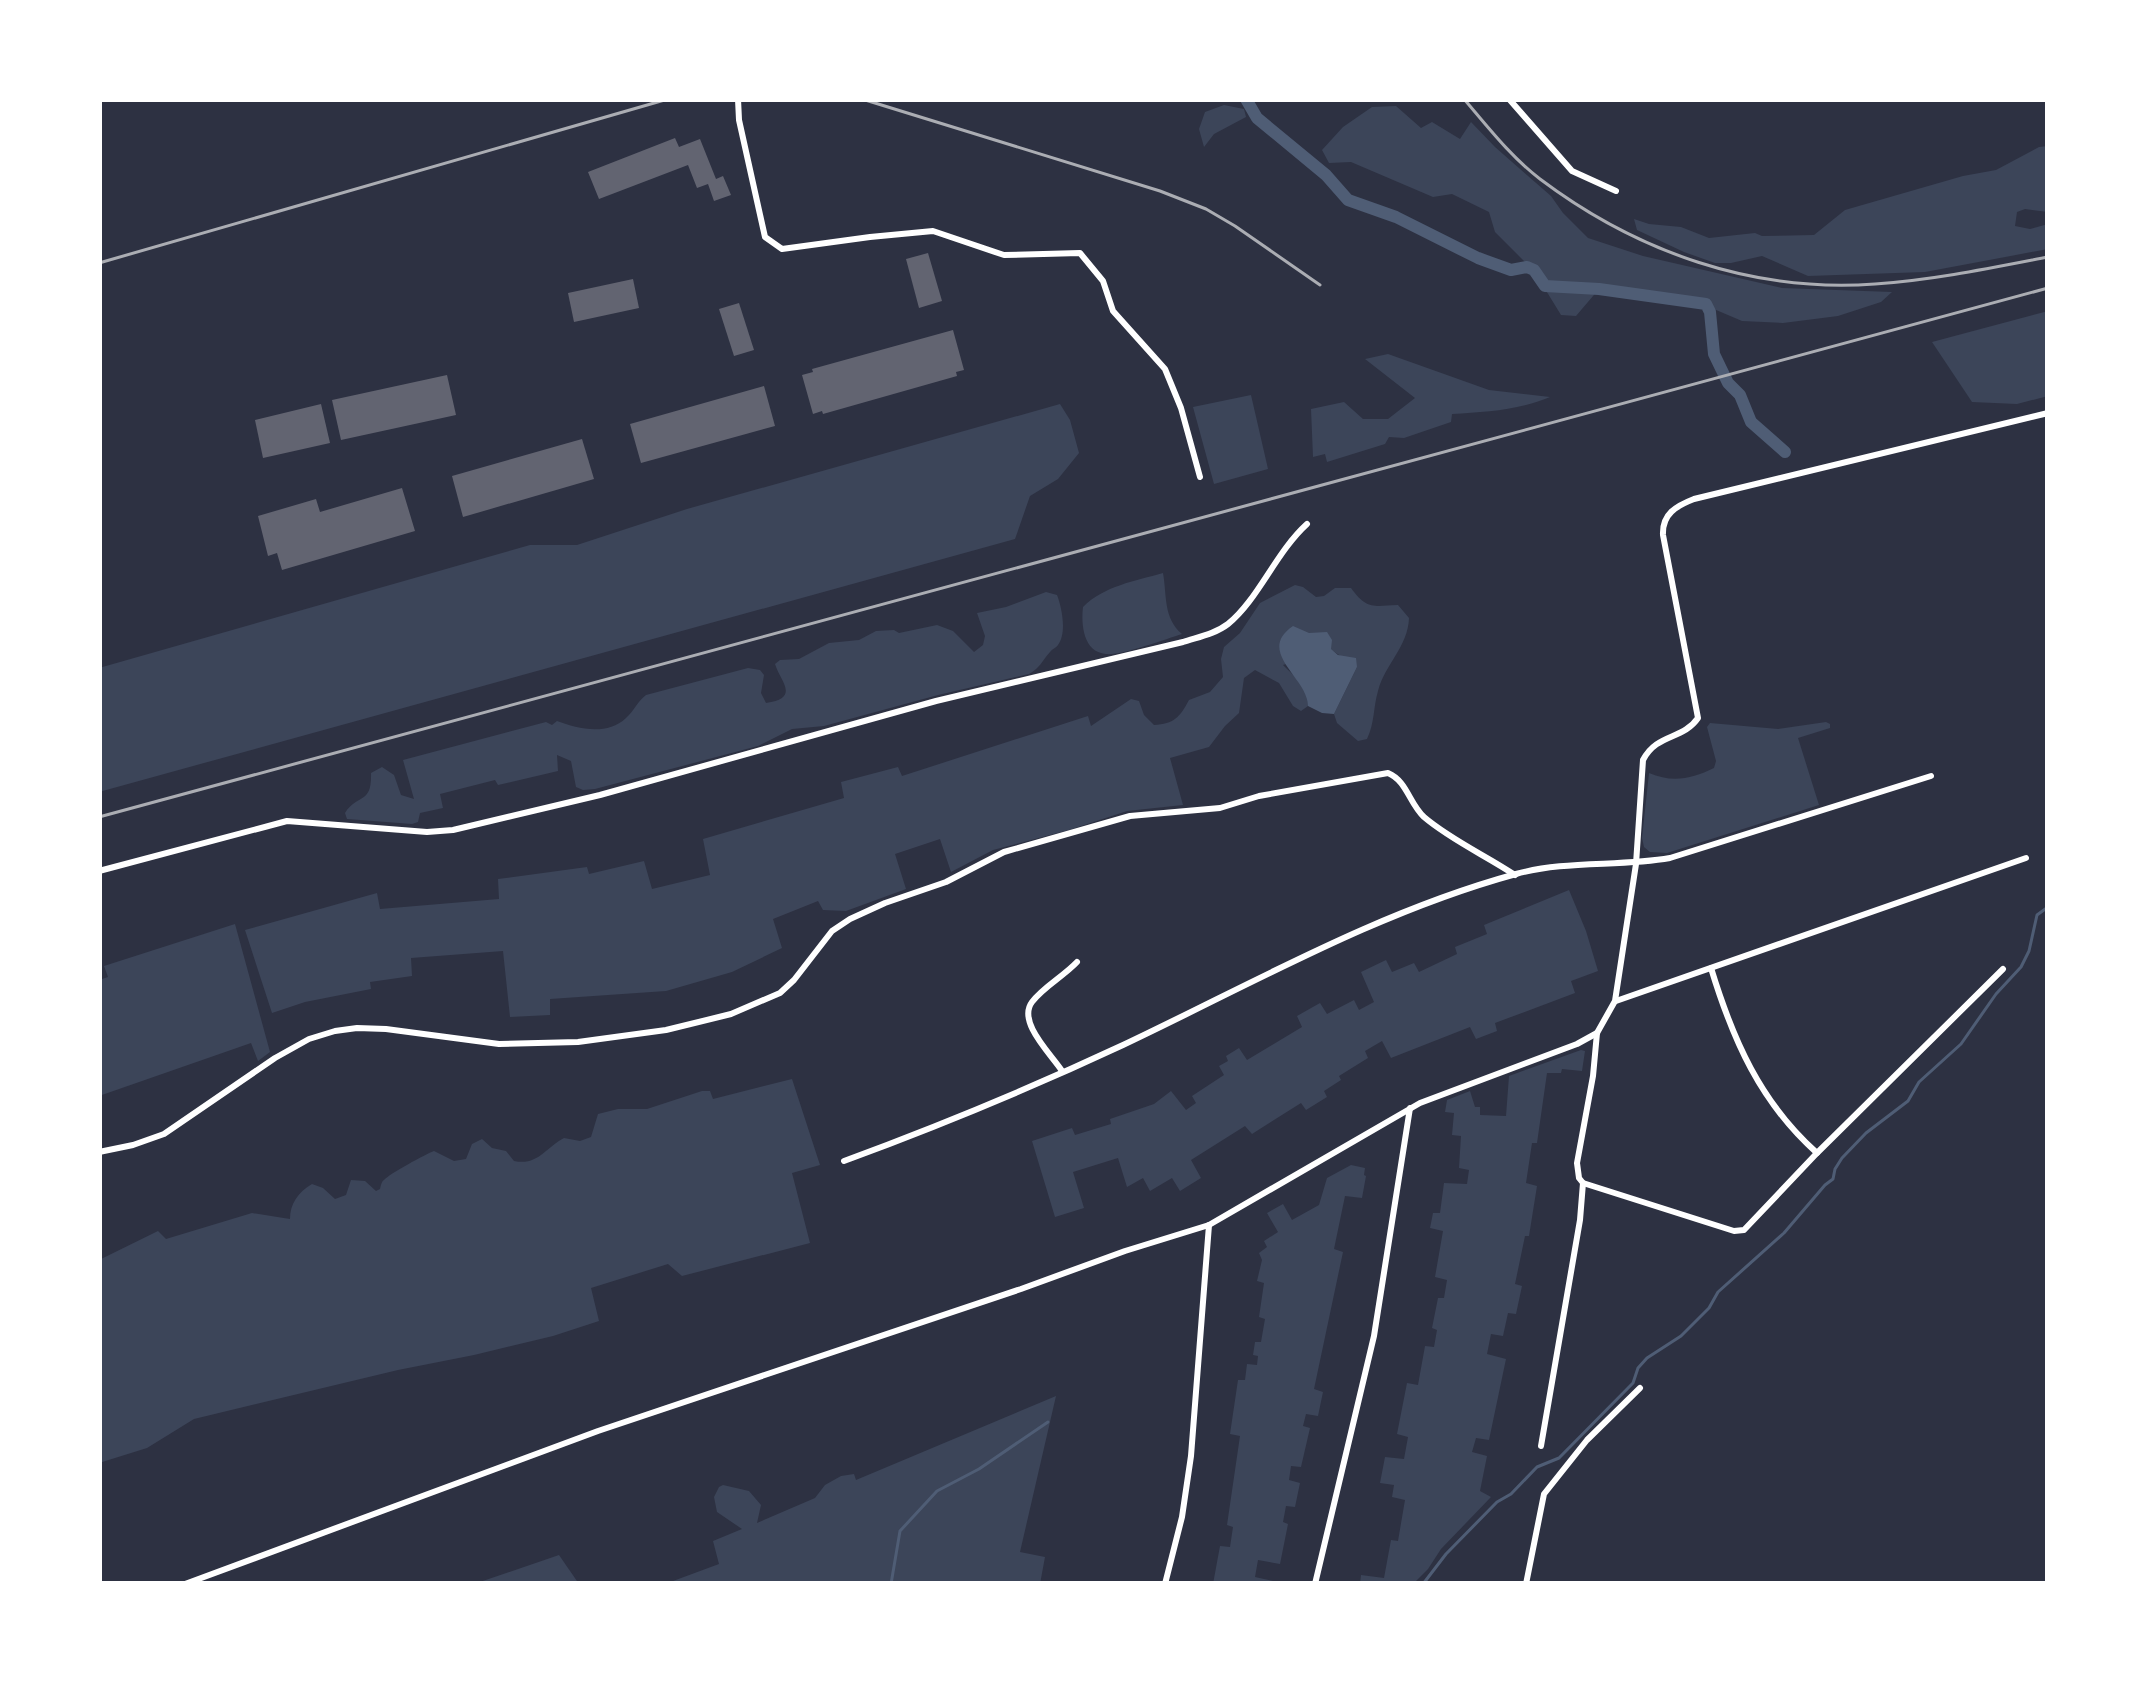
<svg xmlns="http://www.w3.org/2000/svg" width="2147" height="1683" font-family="'Exo 2',sans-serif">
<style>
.green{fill:#3c4559}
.water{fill:#4f5d75}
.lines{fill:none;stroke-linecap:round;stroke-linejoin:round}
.stream{stroke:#4f5d75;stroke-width:3}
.canal{stroke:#4f5d75;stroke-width:12}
.building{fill:#626471}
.minor{stroke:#fff;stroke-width:6}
.rail{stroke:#abadb3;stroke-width:3}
</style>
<rect width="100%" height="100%" fill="#2d3142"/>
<g class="green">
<polygon points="1224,105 1244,109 1246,117 1214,134 1204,147 1199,129 1205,112"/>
<polygon points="1396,106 1421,128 1432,122 1460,139 1471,122 1495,147 1551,196 1563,213 1588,238 1643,256 1782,288 1892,292 1881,302 1838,316 1783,323 1742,321 1695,301 1669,300 1599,289 1576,316 1561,315 1534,271 1495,232 1489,212 1452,194 1433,197 1351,162 1329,163 1322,150 1343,127 1372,107"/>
<polygon points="2048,146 2048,212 2025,209 2017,212 2015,226 2030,229 2048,224 2048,249 1925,272 1808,276 1762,256 1731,263 1715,263 1684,252 1637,230 1634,219 1649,224 1681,227 1709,238 1755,233 1762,236 1814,235 1845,210 1963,176 1996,170 2039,147"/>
<polygon points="2048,311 2048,396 2017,404 1972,402 1932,342"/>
<path d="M1388 354 1489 390 1550 397C1519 410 1486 412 1452 414L1451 422 1404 438 1389 437 1385 444 1327 462 1325 454 1313 457 1311 409 1344 402 1363 419H1388L1415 398 1365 359Z"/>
<polygon points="1251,395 1268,469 1214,484 1193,407"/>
<polygon points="1060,404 1070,420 1079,453 1058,479 1030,496 1015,539 99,792 99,668 530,545 577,545 687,509"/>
<path d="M1163 573C1167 595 1163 618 1182 634 1166 639 1120 656 1106 654 1083 652 1081 624 1083 607 1104 586 1135 581 1163 573Z"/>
<path d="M1295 585 1303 587 1316 597 1324 596 1335 588H1351C1367 610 1373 606 1398 605L1409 618C1408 647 1385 664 1378 691 1373 708 1375 722 1367 739L1358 741 1337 723 1334 714 1357 667 1330 649 1283 665C1294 676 1310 688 1308 706L1301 711 1293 706 1279 683 1255 670 1244 678 1239 713 1225 726 1209 747 1170 758 1183 805 1127 811 1069 830 993 850 951 872 940 839 895 854 906 889 846 911 823 910 818 901 773 919 782 948 732 972 666 991 550 999V1015L510 1017 503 951 411 958 412 976 370 982 371 989 305 1002 272 1013 245 930 377 893 380 909 499 899 498 879 587 867 589 874 644 861 652 889 710 875 703 839 844 798 841 782 898 767 902 776 1088 716 1091 726 1131 699 1139 701 1144 715 1154 725C1174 724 1180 717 1189 700L1210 692 1223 677 1221 659 1224 647 1240 633 1260 603Z"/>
<path d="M1046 592 1057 595C1062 608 1067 633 1058 645 1056 648 1052 649 1050 652 1041 662 1041 667 1029 674L938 695 824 726 792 729 758 746 595 789 583 790 576 787 571 761 557 755 558 771 498 785 495 780 440 794 443 808 420 813 418 822 412 824 347 819 345 813C358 793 372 805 371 773L382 767 394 775 401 795 414 799 403 760 546 722 552 725 557 721C578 729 607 736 626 718 634 711 637 702 646 695L748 668 760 670 764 675 761 693 766 703C801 698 780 681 775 664L780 660 799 659 829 643 859 640 876 631 894 630 899 633 937 625 953 631 974 652 983 645 985 636 977 613 1006 607Z"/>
<path d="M1826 722 1830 724V728L1798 738 1819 805 1667 853 1650 852 1644 847 1642 838 1649 773C1672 783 1692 779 1714 768L1716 761 1707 727 1710 723 1778 729Z"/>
<polygon points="1569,890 1586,931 1598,971 1571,981 1575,993 1495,1023 1497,1031 1476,1039 1470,1027 1391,1058 1382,1041 1365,1051 1368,1058 1339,1076 1341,1080 1324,1091 1327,1097 1306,1110 1301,1103 1252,1134 1245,1126 1191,1160 1201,1178 1180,1191 1172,1178 1150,1191 1143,1178 1127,1187 1118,1158 1073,1172 1084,1208 1055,1217 1032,1141 1072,1128 1075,1135 1111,1124 1110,1119 1154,1104 1171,1091 1186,1110 1196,1103 1192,1096 1224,1075 1219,1066 1228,1061 1226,1056 1239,1048 1247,1060 1302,1027 1297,1016 1320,1003 1327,1014 1354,1000 1359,1010 1374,1002 1361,972 1386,960 1392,972 1414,963 1419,972 1457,954 1455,947 1487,934 1484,925"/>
<polygon points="235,924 270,1052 258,1061 251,1043 99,1096 99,980 108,977 104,966"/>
<polygon points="1581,1050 1585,1051 1582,1071 1562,1069 1561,1073 1547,1073 1537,1143 1532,1143 1526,1183 1537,1186 1529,1236 1525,1236 1515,1284 1522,1286 1516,1314 1508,1313 1503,1336 1491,1334 1487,1354 1506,1359 1489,1440 1476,1438 1472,1452 1487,1456 1480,1491 1491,1497 1441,1549 1428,1569 1413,1584 1360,1584 1361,1575 1384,1578 1391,1540 1398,1541 1405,1500 1392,1497 1394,1485 1380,1483 1385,1457 1404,1459 1408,1437 1397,1434 1407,1383 1418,1385 1425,1346 1434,1347 1437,1330 1432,1328 1438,1298 1444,1298 1447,1280 1435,1277 1443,1231 1430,1228 1433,1213 1440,1213 1444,1183 1467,1184 1469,1170 1459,1168 1461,1136 1452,1135 1454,1113 1445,1112 1447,1100 1470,1091 1475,1107 1480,1107 1480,1115 1506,1116 1509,1076"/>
<path d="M792 1079 820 1165 792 1173 810 1243 682 1276 668 1264 591 1288 599 1321 553 1336 474 1355 398 1370 194 1419 147 1448 99 1463V1260L158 1231 166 1239 252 1213 290 1219C290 1204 298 1192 312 1184L323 1188 335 1199 346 1195 351 1180 365 1181 376 1191 380 1189C381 1186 381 1182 384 1180 389 1174 426 1154 434 1151L454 1161 466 1159 472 1144 482 1139 492 1148 506 1151 514 1161C538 1166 545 1148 564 1138L580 1141 591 1137 598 1114 618 1109H647L702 1091H710L713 1099Z"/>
<polygon points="1351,1165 1365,1168 1364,1175 1366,1176 1362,1198 1345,1196 1334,1249 1343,1252 1314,1389 1323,1392 1318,1416 1306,1414 1303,1426 1310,1428 1301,1467 1291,1466 1289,1480 1300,1483 1295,1507 1286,1506 1283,1522 1288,1524 1280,1564 1258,1560 1255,1577 1273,1581 1273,1584 1213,1584 1220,1546 1230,1547 1233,1527 1227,1525 1240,1436 1230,1434 1238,1380 1245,1380 1247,1364 1257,1365 1258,1356 1253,1355 1255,1342 1261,1342 1265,1319 1259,1317 1264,1283 1257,1281 1262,1260 1259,1253 1267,1247 1264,1241 1278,1232 1267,1213 1283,1204 1292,1220 1319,1205 1327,1178"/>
<polygon points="1056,1396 1020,1552 1045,1557 1040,1584 665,1584 719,1564 713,1541 742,1529 717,1512 714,1497 719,1487 723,1485 749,1491 761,1505 757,1523 815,1498 825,1485 841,1476 854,1474 856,1480"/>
<polygon points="559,1555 579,1584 474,1584"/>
</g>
<path class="water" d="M1293 626 1309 633 1327 632 1332 640 1331 649 1338 655 1356 658 1357 667 1334 714 1322 713 1308 706C1308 678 1255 652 1293 626Z"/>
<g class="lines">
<g class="stream">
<polyline points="891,1584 900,1531 937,1491 979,1469 1048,1422"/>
<polyline points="1423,1584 1446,1554 1497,1502 1511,1494 1537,1467 1559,1458 1633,1383 1638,1368 1647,1358 1681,1336 1709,1308 1718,1292 1784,1233 1825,1185 1833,1179 1835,1169 1842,1158 1866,1133 1908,1101 1919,1082 1961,1044 1996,994 2021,967 2029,951 2037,915 2048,907"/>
</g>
<polyline class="canal" points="1246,99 1257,118 1326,175 1348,200 1396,217 1478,258 1511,270 1527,267 1534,270 1545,286 1599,289 1706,304 1710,312 1714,354 1728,383 1740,395 1751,422 1785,452"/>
</g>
<g class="building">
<polygon points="675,138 679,147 700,139 716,179 723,176 731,195 714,201 708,184 697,188 688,165 599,199 588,172"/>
<polygon points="928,253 942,301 919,308 906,259"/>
<polygon points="633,279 639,308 574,322 568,293"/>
<polygon points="739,303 754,350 734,356 719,309"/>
<polygon points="953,330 964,370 956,372 957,376 823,414 822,411 813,414 802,375 813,372 812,369"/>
<polygon points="447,375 456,415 341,440 332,400"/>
<polygon points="764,386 775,426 641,463 630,424"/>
<polygon points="321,404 330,443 263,458 255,420"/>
<polygon points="582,439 594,479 463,517 452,476"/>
<polygon points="402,488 415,531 282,570 277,553 268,556 258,516 316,499 320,512"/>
</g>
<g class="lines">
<g class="minor">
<polyline points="738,99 739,120 765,237 782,249 870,237 933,231 1004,255 1080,253 1103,281 1113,311 1165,369 1181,408 1200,477"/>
<polyline points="1509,99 1572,171 1616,191"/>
<path d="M99 871 287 821 427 832 453 830 600 795 936 701 1183 642C1198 637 1215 634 1228 624 1258 600 1276 552 1307 524"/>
<path d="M1711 968C1733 1040 1760 1102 1817 1153"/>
<polyline points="1616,1001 2026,858"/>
<path d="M1062 1071C1051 1054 1017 1022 1032 1002 1043 987 1064 976 1077 962"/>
<path d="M99 1152 133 1145 164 1134 275 1058 309 1039 335 1031 357 1028 386 1029 499 1044 578 1042 666 1030 731 1014 780 993 794 980 832 931 850 919 885 903 946 882 1004 852 1130 816 1220 808 1259 796 1388 773C1407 781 1409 803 1424 817 1451 840 1485 855 1515 875"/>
<path d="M844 1161C939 1126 1031 1088 1123 1045 1252 984 1377 912 1516 874 1567 860 1619 867 1670 858L1931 776"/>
<polyline points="1583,1183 1734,1231 1744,1230 1817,1153 2003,969"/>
<path d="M1541 1446 1580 1220 1583 1183 1579 1178 1577 1163 1593 1076 1597 1033 1615 1001 1636 864 1643 760C1657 733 1683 740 1698 718L1663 535C1662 514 1676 506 1694 499L2048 413"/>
<polyline points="185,1584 598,1431 1021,1289 1125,1251 1209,1225 1420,1103 1577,1044 1597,1033"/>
<polyline points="1165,1584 1182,1517 1191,1456 1209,1225"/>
<polyline points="1315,1584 1374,1336 1410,1108"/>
<polyline points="1526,1584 1544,1494 1587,1440 1640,1388"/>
</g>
<g class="rail">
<polyline points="862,99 1160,191 1206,209 1235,226 1320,285"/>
<path d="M1464 99C1487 126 1511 157 1540 179 1637 252 1753 293 1875 284 1933 280 1991 268 2048 257"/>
<polyline points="99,263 668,99"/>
<polyline points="99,817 2048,288"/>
</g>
</g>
<rect width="2147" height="1683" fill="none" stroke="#ffffff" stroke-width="204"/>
</svg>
